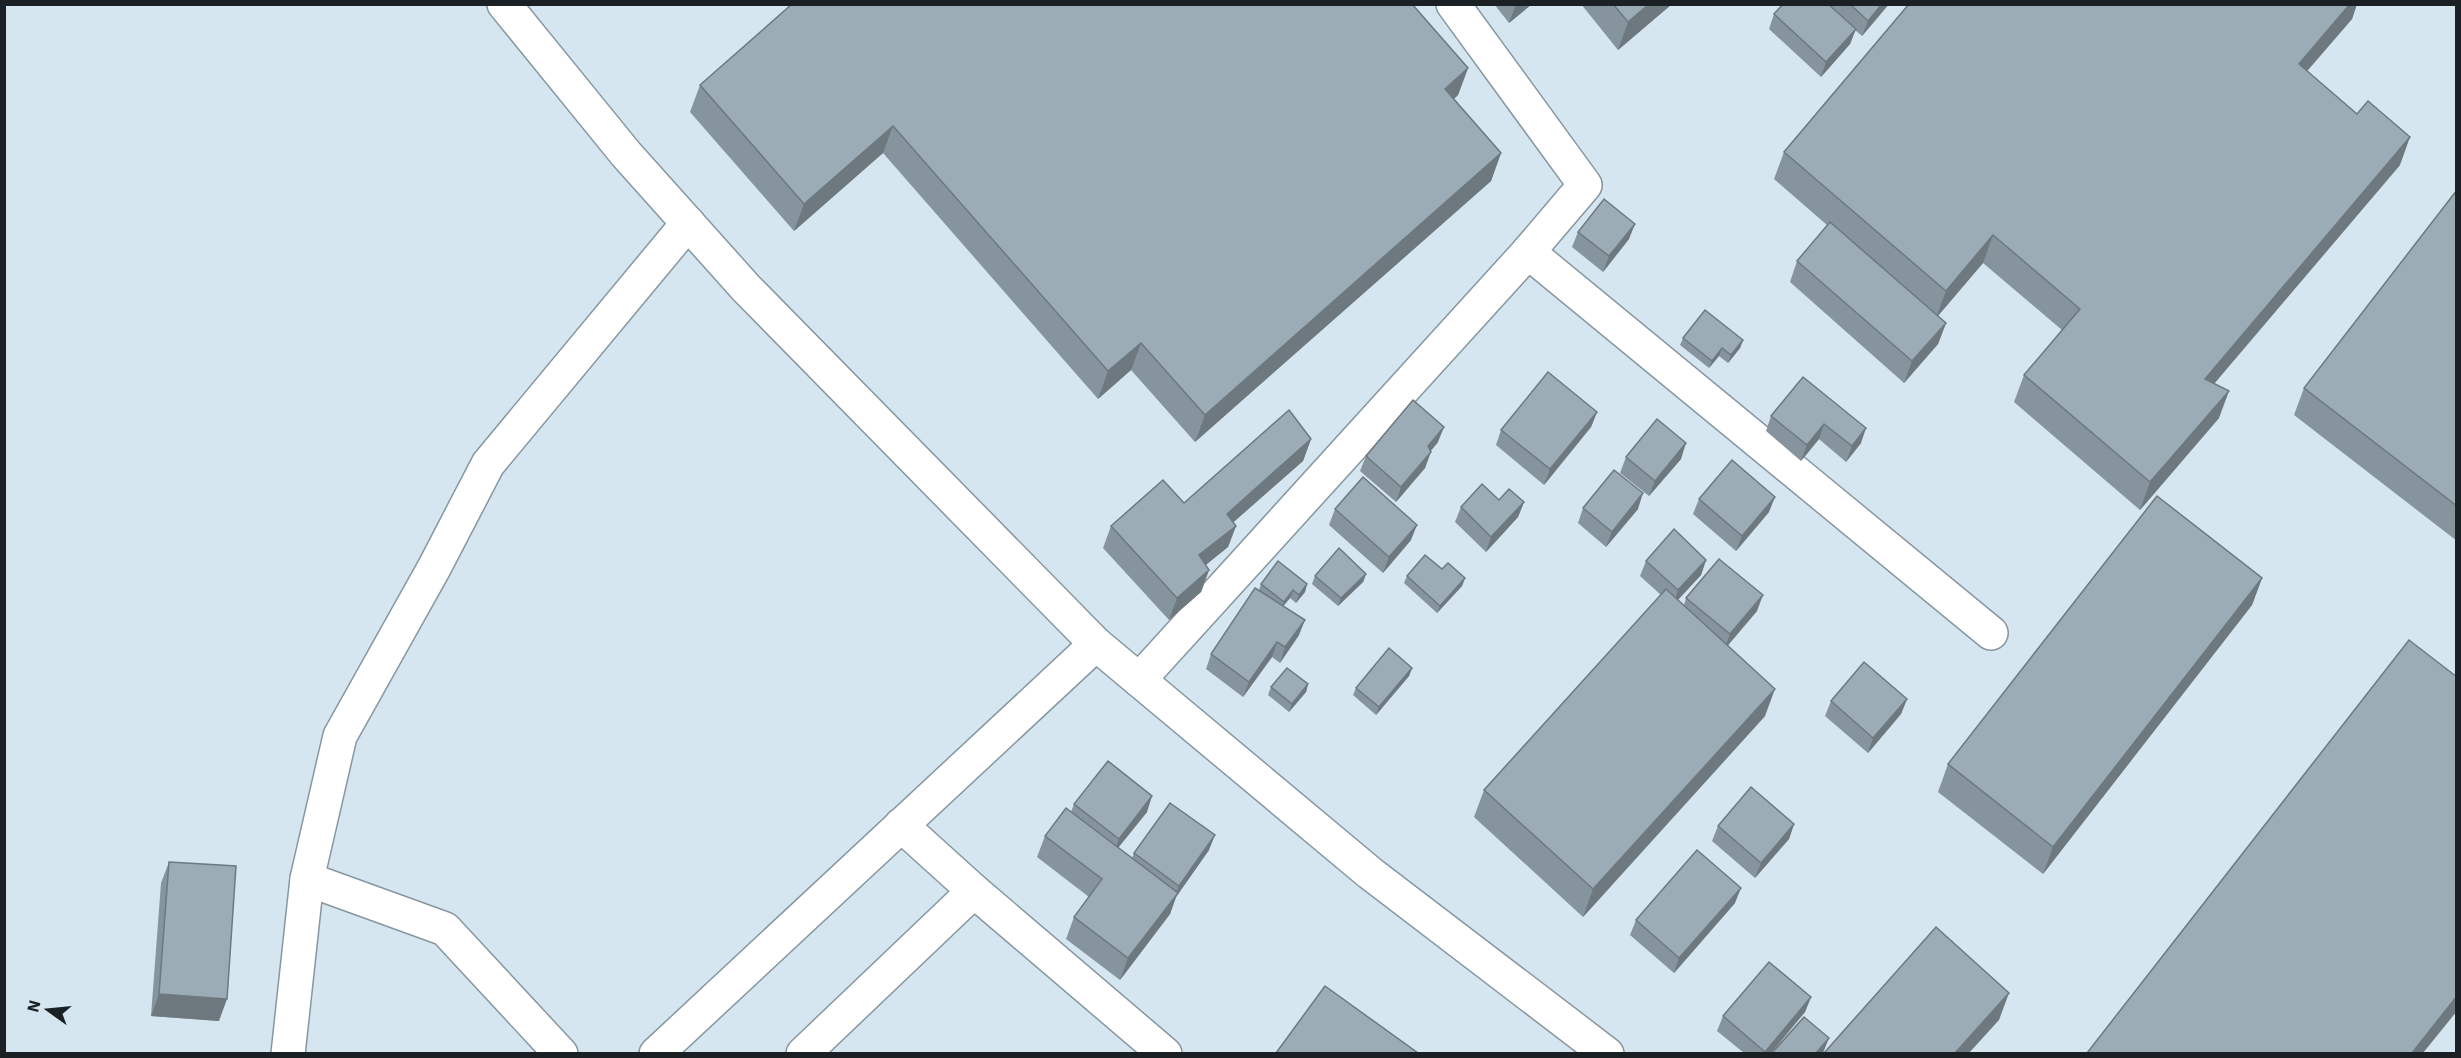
<svg xmlns="http://www.w3.org/2000/svg" width="2461" height="1058" font-family="'IBM Plex Sans',sans-serif">
<style>
.lines{fill:none;stroke-linecap:round;stroke-linejoin:round}
.minor-casing{stroke:#8797a0;stroke-width:36}
.tertiary-casing{stroke:#8797a0;stroke-width:36}
.minor{stroke:#fff;stroke-width:33}
.tertiary{stroke:#fff;stroke-width:33}
.wall{fill:#86949d}
.shaded-wall{fill:#6d787f}
.building{fill:#9cacb6;stroke:#6d787f;stroke-width:1.5}
</style>
<rect width="100%" height="100%" fill="#d5e6f0"/>
<g class="lines">
<g class="minor-casing">
<g id="minor">
<polyline points="1528,252 1991,633"/>
<polyline points="1139,680 1528,252 1585,185 1453,4"/>
<polyline points="901,825 974,891 1165,1054"/>
<polyline points="656,1054 1096,644"/>
<polyline points="803,1054 974,891"/>
</g>
</g>
<g class="tertiary-casing">
<g id="tertiary">
<polyline points="504,4 626,154 746,288 1096,644 1370,873 1607,1054"/>
<polyline points="307,879 445,929 561,1054"/>
<polyline points="288,1054 307,879 340,736 434,568 488,464 688,223"/>
</g>
</g>
<use href="#minor" class="minor"/>
<use href="#tertiary" class="tertiary"/>
</g>
<g class="wall">
<polygon points="1494,4 1532,4 1509,23"/>
<polygon points="1581,4 1672,4 1618,50"/>
<polygon points="1783,4 1889,4 1862,36 1855,30 1850,44 1821,77 1769,29 1774,14"/>
<polygon points="1909,4 2357,4 2352,19 2307,71 2400,165 2214,384 2219,418 2140,510 2014,402 2024,375 2062,330 1983,263 1938,316 1946,323 1938,344 1904,383 1790,282 1797,261 1827,225 1774,179 1784,152"/>
<polygon points="1468,68 1458,95 1454,99 1501,153 1491,181 1195,442 1131,370 1098,399 883,153 794,231 690,112 700,85"/>
<polygon points="2457,190 2457,541 2294,415 2304,388"/>
<polygon points="1578,232 1629,239 1603,272 1572,247"/>
<polygon points="1683,338 1743,340 1740,348 1728,363 1719,356 1709,368 1680,345"/>
<polygon points="1803,377 1861,443 1846,462 1819,439 1801,461 1766,431 1771,416"/>
<polygon points="1597,412 1591,427 1544,485 1496,445 1501,430"/>
<polygon points="1311,439 1303,461 1233,522 1236,526 1228,547 1205,565 1209,570 1201,592 1169,620 1103,548 1111,526 1184,503"/>
<polygon points="1438,442 1430,452 1425,468 1396,502 1360,471 1366,456"/>
<polygon points="1626,457 1681,459 1649,496 1620,473"/>
<polygon points="1699,499 1769,512 1736,551 1693,514"/>
<polygon points="1524,502 1518,517 1486,552 1455,522 1461,507"/>
<polygon points="1583,508 1638,509 1606,547 1578,523"/>
<polygon points="1335,509 1411,540 1383,573 1329,525"/>
<polygon points="1706,560 1701,575 1678,600 1684,605 1686,598 1757,611 1728,645 1765,716 1583,917 1474,817 1484,790 1661,595 1640,576 1646,561"/>
<polygon points="1366,574 1363,582 1338,606 1312,584 1315,576"/>
<polygon points="1407,576 1465,578 1462,586 1437,613 1404,583"/>
<polygon points="2262,578 2252,605 2043,874 1938,792 1948,764"/>
<polygon points="1261,584 1307,584 1305,592 1296,603 1290,598 1283,606 1299,635 1280,663 1272,657 1243,697 1206,669 1211,654 1259,590"/>
<polygon points="1412,668 1409,676 1376,715 1353,695 1356,688"/>
<polygon points="1308,684 1306,692 1289,712 1268,695 1271,687"/>
<polygon points="1907,699 1901,714 1868,753 1825,716 1831,701"/>
<polygon points="1074,804 1147,812 1118,848 1132,858 1134,853 1209,850 1176,897 1170,914 1120,980 1066,939 1074,917 1089,897 1037,857 1045,836 1071,812"/>
<polygon points="1794,824 1789,839 1755,878 1712,841 1718,826"/>
<polygon points="169,862 219,1021 151,1016 161,883"/>
<polygon points="1735,903 1674,973 1630,935 1636,920"/>
<polygon points="1811,997 1805,1012 1771,1053 1744,1053 1717,1031 1723,1016"/>
</g>
<g class="shaded-wall">
<polygon points="1516,4 1532,4 1509,23"/>
<polygon points="1649,4 1672,4 1618,50 1628,22"/>
<polygon points="1882,4 1889,4 1862,36 1868,21"/>
<polygon points="2350,4 2357,4 2352,19 2289,92 2299,64"/>
<polygon points="1856,29 1850,44 1821,77 1826,62"/>
<polygon points="1468,68 1458,95 1435,116 1445,89"/>
<polygon points="893,126 883,153 794,231 804,204"/>
<polygon points="2410,137 2400,165 2195,406 2205,379"/>
<polygon points="1501,153 1491,181 1195,442 1205,415"/>
<polygon points="1635,224 1629,239 1603,272 1609,256"/>
<polygon points="1993,235 1983,263 1936,318 1946,291"/>
<polygon points="1946,323 1938,344 1904,383 1912,361"/>
<polygon points="1743,340 1740,348 1728,363 1731,355"/>
<polygon points="1141,343 1131,370 1098,399 1108,371"/>
<polygon points="1722,348 1719,356 1709,368 1712,361"/>
<polygon points="2229,391 2219,418 2140,510 2150,482"/>
<polygon points="1597,412 1591,427 1544,485 1550,469"/>
<polygon points="1824,424 1819,439 1801,461 1807,445"/>
<polygon points="1444,427 1438,442 1422,461 1428,446"/>
<polygon points="1866,428 1861,443 1846,462 1852,446"/>
<polygon points="1311,439 1303,461 1219,535 1227,514"/>
<polygon points="1686,443 1681,459 1649,496 1655,481"/>
<polygon points="1431,452 1425,468 1396,502 1401,487"/>
<polygon points="1643,493 1638,509 1606,547 1612,532"/>
<polygon points="1775,497 1769,512 1736,551 1742,536"/>
<polygon points="1524,502 1518,517 1486,552 1491,537"/>
<polygon points="1417,525 1411,540 1383,573 1389,557"/>
<polygon points="1236,526 1228,547 1191,577 1199,555"/>
<polygon points="1706,560 1701,575 1673,605 1678,590"/>
<polygon points="1209,570 1201,592 1169,620 1177,598"/>
<polygon points="1366,574 1363,582 1338,606 1341,598"/>
<polygon points="1465,578 1462,586 1437,613 1440,606"/>
<polygon points="2262,578 2252,605 2043,874 2053,847"/>
<polygon points="1307,584 1305,592 1296,603 1299,595"/>
<polygon points="1293,590 1290,598 1281,609 1284,602"/>
<polygon points="1763,595 1757,611 1724,650 1730,634"/>
<polygon points="1305,620 1299,635 1280,663 1285,647"/>
<polygon points="1277,642 1272,657 1243,697 1249,682"/>
<polygon points="1412,668 1409,676 1376,715 1379,707"/>
<polygon points="1308,684 1306,692 1289,712 1292,704"/>
<polygon points="1775,689 1765,716 1583,917 1593,889"/>
<polygon points="1907,699 1901,714 1868,753 1873,738"/>
<polygon points="1152,796 1147,812 1113,854 1119,839"/>
<polygon points="1794,824 1789,839 1755,878 1761,863"/>
<polygon points="1215,835 1209,850 1176,897 1170,914 1120,980 1128,958 1175,896 1179,886"/>
<polygon points="1741,888 1735,903 1674,973 1679,958"/>
<polygon points="2009,993 1999,1020 1969,1053 1955,1053"/>
<polygon points="159,994 227,999 219,1021 151,1016"/>
<polygon points="2457,996 2457,1011 2423,1053 2412,1053"/>
<polygon points="1811,997 1805,1012 1771,1053 1765,1053"/>
<polygon points="1829,1038 1823,1053 1816,1053"/>
</g>
<g class="building">
<polygon points="792,4 1412,4 1468,68 1445,89 1501,153 1205,415 1141,343 1108,371 893,126 804,204 700,85"/>
<polygon points="1613,4 1649,4 1628,22"/>
<polygon points="1783,4 1828,4 1856,29 1826,62 1774,14"/>
<polygon points="1850,4 1882,4 1868,21"/>
<polygon points="1909,4 2350,4 2299,64 2357,114 2368,101 2410,137 2205,379 2229,391 2150,482 2024,375 2080,309 1993,235 1946,291 1784,152"/>
<polygon points="2457,190 2457,506 2304,388"/>
<polygon points="1604,199 1635,224 1609,256 1578,232"/>
<polygon points="1830,222 1946,323 1912,361 1797,261"/>
<polygon points="1705,310 1743,340 1731,355 1722,348 1712,361 1683,338"/>
<polygon points="1548,372 1597,412 1550,469 1501,430"/>
<polygon points="1803,377 1866,428 1852,446 1824,424 1807,445 1771,416"/>
<polygon points="1413,400 1444,427 1428,446 1431,452 1401,487 1366,456"/>
<polygon points="1289,410 1311,439 1227,514 1236,526 1199,555 1209,570 1177,598 1111,526 1163,480 1184,503"/>
<polygon points="1657,419 1686,443 1655,481 1626,457"/>
<polygon points="1732,460 1775,497 1742,536 1699,499"/>
<polygon points="1614,470 1643,493 1612,532 1583,508"/>
<polygon points="1363,477 1417,525 1389,557 1335,509"/>
<polygon points="1482,484 1499,500 1509,489 1524,502 1491,537 1461,507"/>
<polygon points="2157,496 2262,578 2053,847 1948,764"/>
<polygon points="1674,529 1706,560 1678,590 1646,561"/>
<polygon points="1339,548 1366,574 1341,598 1315,576"/>
<polygon points="1425,555 1442,569 1448,563 1465,578 1440,606 1407,576"/>
<polygon points="1719,559 1763,595 1730,634 1686,598"/>
<polygon points="1278,561 1307,584 1299,595 1293,590 1284,602 1261,584"/>
<polygon points="1255,588 1305,620 1285,647 1277,642 1249,682 1211,654"/>
<polygon points="1666,589 1775,689 1593,889 1484,790"/>
<polygon points="2409,640 2457,677 2457,996 2412,1053 2087,1053"/>
<polygon points="1389,648 1412,668 1379,707 1356,688"/>
<polygon points="1864,662 1907,699 1873,738 1831,701"/>
<polygon points="1287,668 1308,684 1292,704 1271,687"/>
<polygon points="1108,761 1152,796 1119,839 1074,804"/>
<polygon points="1751,787 1794,824 1761,863 1718,826"/>
<polygon points="1170,803 1215,835 1179,886 1134,853"/>
<polygon points="1066,808 1178,893 1128,958 1074,917 1102,879 1045,836"/>
<polygon points="1697,850 1741,888 1679,958 1636,920"/>
<polygon points="169,862 236,866 227,999 159,994"/>
<polygon points="1936,927 2009,993 1955,1053 1824,1053"/>
<polygon points="1769,962 1811,997 1765,1052 1723,1016"/>
<polygon points="1325,986 1418,1053 1276,1053"/>
<polygon points="1804,1017 1829,1038 1816,1053 1772,1053"/>
</g>
<rect width="2461" height="1058" fill="none" stroke="#1a2024" stroke-width="12"/>
<g transform="translate(48 1010) rotate(285)" stroke="#d5e6f0" stroke-width="4.5" paint-order="stroke">
<path d="M0-4.5L10 22L0 15L-10 22Z" fill="#1a2024"/>
<text y="-9" font-size="16" font-weight="bold" text-anchor="middle" fill="#1a2024">N</text>
</g>
</svg>
